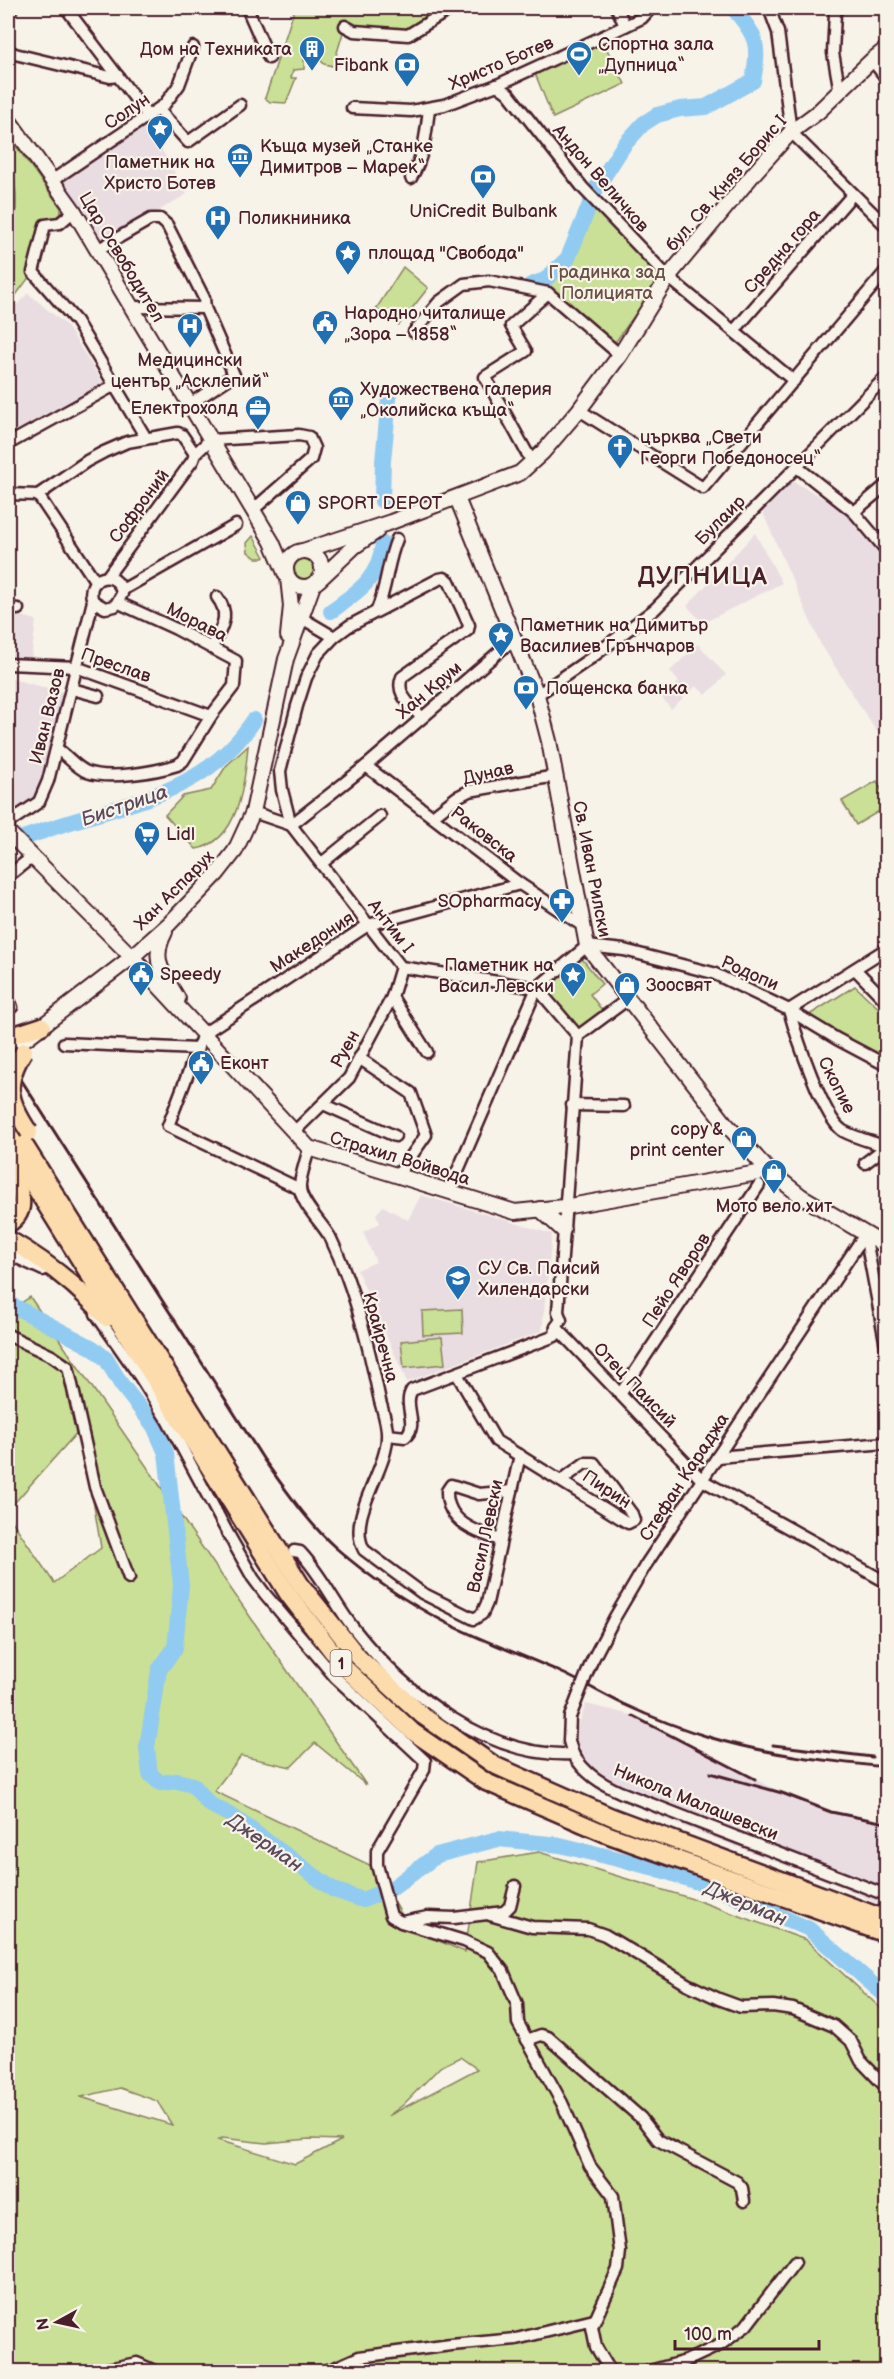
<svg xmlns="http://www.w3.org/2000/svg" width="894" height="2379" font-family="'Balsamiq Sans',sans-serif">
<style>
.built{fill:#e9dde2}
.green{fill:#c9e096;stroke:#8a8060;stroke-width:1.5;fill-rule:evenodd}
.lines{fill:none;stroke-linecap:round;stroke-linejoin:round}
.river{stroke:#92cbf1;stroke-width:16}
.minor-casing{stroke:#4a1f2b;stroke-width:15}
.tertiary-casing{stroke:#4a1f2b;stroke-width:18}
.primary-casing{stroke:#4a1f2b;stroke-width:21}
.minor{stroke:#f7f3e8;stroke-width:10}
.tertiary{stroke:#f7f3e8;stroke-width:14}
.primary{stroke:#fcdcac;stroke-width:16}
.rail{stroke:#4a1f2b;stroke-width:3}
.minor-bridge-casing{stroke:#4a1f2b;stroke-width:15;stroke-linecap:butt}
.primary-bridge-casing{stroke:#4a1f2b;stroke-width:21;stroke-linecap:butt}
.minor-bridge{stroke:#f7f3e8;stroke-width:10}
.primary-bridge{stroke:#fcdcac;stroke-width:16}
.labels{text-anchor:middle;stroke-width:4.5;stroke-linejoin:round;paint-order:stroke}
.shield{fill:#f7f3e8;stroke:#7e5f64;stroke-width:1.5}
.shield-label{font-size:16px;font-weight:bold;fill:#4a1f2b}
.poi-label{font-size:18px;fill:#4a1f2b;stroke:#f7f3e8;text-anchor:start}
.street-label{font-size:18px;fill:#4a1f2b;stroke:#f7f3e8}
.park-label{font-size:18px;fill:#6a4f46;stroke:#f7f3e8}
.water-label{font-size:20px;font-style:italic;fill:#5c4a5c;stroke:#f7f3e8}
.district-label{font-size:24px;font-weight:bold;letter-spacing:1.5px;fill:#4a1f2b;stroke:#f7f3e8}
</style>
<rect width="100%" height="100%" fill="#f7f3e8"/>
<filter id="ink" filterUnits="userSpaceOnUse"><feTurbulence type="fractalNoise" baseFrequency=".0167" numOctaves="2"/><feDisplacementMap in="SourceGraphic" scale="12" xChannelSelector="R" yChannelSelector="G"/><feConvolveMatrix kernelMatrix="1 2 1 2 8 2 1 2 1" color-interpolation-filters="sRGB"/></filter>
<g filter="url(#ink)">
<g class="built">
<polygon points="146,122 187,194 103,243 61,180"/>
<polygon points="28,293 67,326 103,383 8,435 8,362 13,357 8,349 8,314"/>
<polygon points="793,481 849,513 872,538 886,567 886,725 876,731 820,643 762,511"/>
<polygon points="755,533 782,583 703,623 687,606"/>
<polygon points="8,612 36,620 31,661 8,659"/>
<polygon points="698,644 726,675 706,695 696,686 671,709 662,698 679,682 670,671"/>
<polygon points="8,678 66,693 34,801 8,816"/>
<polygon points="421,1195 552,1234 542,1331 407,1382 357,1270 376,1262 363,1232 380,1223 376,1214 383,1206 408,1220"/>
<polygon points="586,1704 632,1715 782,1793 831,1812 886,1823 886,1908 845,1888 674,1823 597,1790 584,1772 572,1741"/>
</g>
<g class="green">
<polygon points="295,8 452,8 408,35 345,26 333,66 324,64 317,56 309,57 304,60 304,69 293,70 291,78 296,78 286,103 270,102 265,98"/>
<polygon points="602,40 625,84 553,118 534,71"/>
<path d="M8 135 61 208V213L45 226 33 272 8 306C8 293 6 278 8 264 11 242 17 222 16 199 16 177 8 157 8 135Z"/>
<polygon points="594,205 662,277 614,344 546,283 576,255 582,234"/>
<polygon points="403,267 428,288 399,325 376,309"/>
<polygon points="253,536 265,557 264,558 256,558 248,552 247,543"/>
<circle cx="304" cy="569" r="12"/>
<path d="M248 746C245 782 239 842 196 849L165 815 183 796 211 790 226 766Z"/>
<polygon points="877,781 886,798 886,807 856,825 842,801"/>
<polygon points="580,956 602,984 590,994 604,1013 577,1034 542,990"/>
<polygon points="855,986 886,1015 886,1059 806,1017"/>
<path d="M30 1297 366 1785 315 1743 291 1767 241 1756 214 1791 374 1867 410 1929 465 1952 478 1862 539 1852 696 1900 806 1940 886 2013V2371H8V1515L54 1583 101 1548 81 1428 8 1510V1312ZM460 2057 477 2069 388 2116 403 2105 440 2067ZM120 2088 157 2101 172 2125 81 2097ZM222 2138 266 2143 309 2139 342 2140 295 2164 218 2140Z"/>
<polygon points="462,1309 463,1333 423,1335 422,1311"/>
<polygon points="442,1337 445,1364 404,1368 401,1341"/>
</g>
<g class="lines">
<g class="river">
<path d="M531 285 545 280 568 258 597 187 624 145 643 124 657 115 680 109 706 107 753 81C760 43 757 37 733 8"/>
<polyline points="382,501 383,461 389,399"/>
<path d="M331 611C359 591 378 580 383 544"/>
<path d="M8 845C20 838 33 835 46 830 126 802 204 796 254 720"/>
<polyline points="8,1303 93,1348 106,1359 121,1384 154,1426 166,1453 181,1585 175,1648 159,1670 147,1748 150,1774 160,1783 177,1781 193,1785 209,1804 232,1816 334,1890 363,1900 394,1887 437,1855 498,1839 560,1845 655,1868 718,1889 809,1929 886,1996"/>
</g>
<g class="minor-casing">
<g id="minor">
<polyline points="66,8 149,117"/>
<polyline points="220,8 225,8"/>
<polyline points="247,8 269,58"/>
<polyline points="617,8 625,26"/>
<polyline points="769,8 778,32 791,132 886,226"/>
<polyline points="838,8 835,13 833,53 840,92"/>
<polyline points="8,11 12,8"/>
<polyline points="345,26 354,31 408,35 452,8"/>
<polyline points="8,50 15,54 110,77 118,76"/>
<polyline points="872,60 886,78"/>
<polyline points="497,85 508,93 583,188 668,277 794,381"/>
<polyline points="352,108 411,111 444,105 497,85 606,35 642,18 651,8"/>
<polyline points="159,110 188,142 240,105"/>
<path d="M411 178C424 156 426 134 429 109"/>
<polyline points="53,180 164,105 179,85 193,47"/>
<polyline points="74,211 60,223 45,225 33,272 76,321 146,438"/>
<polyline points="97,250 151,219 160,219 167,225 204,298 205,308 234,375 190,404"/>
<polyline points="132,307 205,308"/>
<polyline points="734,331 853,194"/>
<polyline points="414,332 439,302 464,284 489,281 548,293 620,355"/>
<polyline points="579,410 703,488 886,271"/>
<polyline points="8,444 113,386"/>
<polyline points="532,462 485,377 526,351 511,326 548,293"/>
<polyline points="797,467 854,512 886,550"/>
<polyline points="8,494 38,495 87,461 104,452 127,442 178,433 182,435 195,454"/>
<polyline points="38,495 96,582"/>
<polyline points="854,512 886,485"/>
<polyline points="107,577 193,460 195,454 210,440 299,435 309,437 314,448 311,459 253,510"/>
<polyline points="122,590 236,525"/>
<polyline points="8,608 18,609"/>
<path d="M377 610C387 587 387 562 397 539"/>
<polyline points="300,617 334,637"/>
<path d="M212 648C220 629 232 616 217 597"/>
<polyline points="8,664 76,667 211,716"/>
<polyline points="72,689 98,696"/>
<polyline points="537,695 591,658 655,609 886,377"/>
<path d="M421 717C411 705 395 694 402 677L468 630 469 625 449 581 444 578 439 579 349 626 334 637 318 654 306 678 297 706 280 771 282 790 291 825 401 967 537 988"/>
<path d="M57 749C67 755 75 767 87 772 109 780 155 772 177 765L183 761 211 716 234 686 236 661 176 629 119 603"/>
<polyline points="366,766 520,884 583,926"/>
<polyline points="253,812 291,825"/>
<polyline points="434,815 457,797 469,791 556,776"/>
<path d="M8 823 39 802 48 781 93 601C83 576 119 567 122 594L115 606 105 608 93 601"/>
<polyline points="291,825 366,766 514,639"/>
<polyline points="322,863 380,816"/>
<polyline points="8,876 27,861 35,860"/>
<path d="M886 949 789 1010C796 1035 823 1118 843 1131 856 1138 873 1142 886 1147"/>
<polyline points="855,969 886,1001"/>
<polyline points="537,988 578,1036"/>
<polyline points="392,997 427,1052"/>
<polyline points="8,998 12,1007"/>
<polyline points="64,1043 197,1049"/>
<polyline points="359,1058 411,1093 426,1135 398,1175"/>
<polyline points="323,1104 395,1136"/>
<polyline points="572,1105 624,1106"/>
<polyline points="294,1132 349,1078 392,997 401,967"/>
<path d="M309 1148C307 1158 299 1179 300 1188 301 1204 324 1225 331 1239 355 1289 369 1347 380 1401 383 1412 388 1425 387 1437 387 1471 346 1517 364 1550L422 1593 474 1619 482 1614 487 1603 520 1455"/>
<polyline points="865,1163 886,1147"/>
<polyline points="300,1189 168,1126 203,1034 368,925 520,884"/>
<polyline points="449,1191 537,988 587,946 624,950 713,973 789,1010 837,1039 886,1065"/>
<polyline points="865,1234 886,1346"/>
<polyline points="13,1256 43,1270"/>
<polyline points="96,1314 140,1377 167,1420 226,1530 253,1578 265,1594 335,1677 425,1761 424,1770 377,1851 377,1865 391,1916 401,1922 464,1941 488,1952 503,1971 517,2004 518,2023 562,2103 590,2166 613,2196 620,2251 618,2269 592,2327 596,2347 611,2372"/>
<polyline points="556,1327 561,1320 558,1312 578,1036 628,999"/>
<polyline points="8,1335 52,1356 68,1367 95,1487 129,1578"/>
<polyline points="457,1374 496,1441 628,1523 634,1520 632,1514 594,1463 585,1463 562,1480"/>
<polyline points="621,1393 759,1185"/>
<path d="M388 1435 405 1437C420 1425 402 1405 412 1390L555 1336 556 1327 702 1480 886 1582"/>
<polyline points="717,1457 886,1443"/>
<path d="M500 1540C476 1532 446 1522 447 1491L451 1485 479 1494 512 1491"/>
<path d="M294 1551 300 1552C322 1575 335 1605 355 1630 405 1694 488 1758 573 1754 584 1773 600 1783 620 1792L886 1895"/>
<polyline points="591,1663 615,1617 645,1566 865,1234"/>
<polyline points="570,1717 569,1741 573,1754"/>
<polyline points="490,1915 532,1927 588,1929 605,1935 687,1984 719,1999 741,2007 773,2006 793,2009 834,2026 851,2041 861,2061 886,2087"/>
<polyline points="402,1922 428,1917 454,1918 504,1912 510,1906 515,1886"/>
<polyline points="527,2040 541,2035 548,2037 641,2118 658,2140 737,2182 742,2188 744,2201"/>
<polyline points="93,2372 137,2363 157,2372"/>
<polyline points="318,2372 332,2369 359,2357 451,2345 516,2339 594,2320"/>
<polyline points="646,2372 686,2361 720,2345 746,2326 795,2262"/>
</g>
</g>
<g class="tertiary-casing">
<g id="tertiary">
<polyline points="8,119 74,211 272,542 286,575"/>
<polyline points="457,498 537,695 549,741 587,946 725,1123 769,1171 801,1196 886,1246"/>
<polyline points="303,551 391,522 520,473 543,452 579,410 620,355 668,277 756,171 791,132 818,112 872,60 886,49"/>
<circle cx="304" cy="569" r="18"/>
<polyline points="288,578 291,606 288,636"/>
<polyline points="319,580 355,546 377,531"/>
<polyline points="8,832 132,957 309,1148 515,1212 564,1207 769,1171"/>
<path d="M165 932C150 960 163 973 178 999"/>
<polyline points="8,1052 132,957 169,924 217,874 235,851 253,812 286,659 313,585"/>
<polyline points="540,1209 563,1230"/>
</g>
</g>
<g class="primary-casing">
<g id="primary">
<polyline points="8,1037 42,1026"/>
<polyline points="8,1119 301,1585 359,1658 423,1716 494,1765 612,1817 886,1919"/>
<polyline points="8,1144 288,1594 345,1668 413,1732 486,1782 609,1835 886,1934"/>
<path d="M8 1166C18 1186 32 1209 8 1224"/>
<path d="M8 1239C46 1261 78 1286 107 1318"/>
</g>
</g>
<use href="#minor" class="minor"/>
<use href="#tertiary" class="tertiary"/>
<use href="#primary" class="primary"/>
<g class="rail">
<path d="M8 1059 264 1460C286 1490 308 1523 336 1548 369 1577 406 1602 445 1622 481 1641 521 1654 558 1671 580 1681 601 1693 623 1704 651 1717 682 1729 712 1738 769 1755 827 1761 886 1767"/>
<polyline points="633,1716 755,1779"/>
<polyline points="773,1745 872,1757"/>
<polyline points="710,1773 782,1793 831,1812 886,1823"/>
</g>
<g class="minor-bridge-casing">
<polyline id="minor-bridge" points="570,1717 591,1663"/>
</g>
<g class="primary-bridge-casing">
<path id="primary-bridge" d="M24 1051C3 1084 9 1102 29 1132"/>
</g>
<use href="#minor-bridge" class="minor-bridge"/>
<use href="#primary-bridge" class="primary-bridge"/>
</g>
</g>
<defs>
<g id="building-pin" transform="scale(1.35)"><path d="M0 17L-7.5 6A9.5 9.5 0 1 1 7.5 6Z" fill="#1f6fb2" stroke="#f7f3e8"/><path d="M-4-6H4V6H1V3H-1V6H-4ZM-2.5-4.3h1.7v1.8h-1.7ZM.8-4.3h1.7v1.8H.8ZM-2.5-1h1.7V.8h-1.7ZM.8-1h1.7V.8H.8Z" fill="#fff"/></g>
<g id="stadium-pin" transform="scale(1.35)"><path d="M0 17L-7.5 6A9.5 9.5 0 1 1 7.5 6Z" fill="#1f6fb2" stroke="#f7f3e8"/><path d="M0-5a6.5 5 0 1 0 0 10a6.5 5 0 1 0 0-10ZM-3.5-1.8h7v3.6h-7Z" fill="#fff"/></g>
<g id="bank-pin" transform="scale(1.35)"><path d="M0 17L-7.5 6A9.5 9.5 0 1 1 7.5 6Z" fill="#1f6fb2" stroke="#f7f3e8"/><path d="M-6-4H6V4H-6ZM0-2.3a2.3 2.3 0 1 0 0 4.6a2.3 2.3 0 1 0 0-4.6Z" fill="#fff"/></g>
<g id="sight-pin" transform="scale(1.35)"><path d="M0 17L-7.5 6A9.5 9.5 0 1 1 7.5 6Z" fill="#1f6fb2" stroke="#f7f3e8"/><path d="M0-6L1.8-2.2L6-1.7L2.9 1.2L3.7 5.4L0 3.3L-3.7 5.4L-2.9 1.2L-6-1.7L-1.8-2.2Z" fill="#fff"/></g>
<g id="museum-pin" transform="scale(1.35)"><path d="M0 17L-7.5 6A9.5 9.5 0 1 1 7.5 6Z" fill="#1f6fb2" stroke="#f7f3e8"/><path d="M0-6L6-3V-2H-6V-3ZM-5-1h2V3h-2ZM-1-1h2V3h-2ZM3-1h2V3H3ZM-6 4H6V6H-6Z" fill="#fff"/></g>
<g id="hospital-pin" transform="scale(1.35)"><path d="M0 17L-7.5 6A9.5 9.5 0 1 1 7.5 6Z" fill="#1f6fb2" stroke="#f7f3e8"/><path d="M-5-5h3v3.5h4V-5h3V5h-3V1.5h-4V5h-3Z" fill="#fff"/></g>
<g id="civic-pin" transform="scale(1.35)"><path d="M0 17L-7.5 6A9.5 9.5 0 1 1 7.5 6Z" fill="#1f6fb2" stroke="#f7f3e8"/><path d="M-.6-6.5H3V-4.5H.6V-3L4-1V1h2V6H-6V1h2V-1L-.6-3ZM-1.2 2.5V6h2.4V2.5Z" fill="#fff"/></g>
<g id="office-pin" transform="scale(1.35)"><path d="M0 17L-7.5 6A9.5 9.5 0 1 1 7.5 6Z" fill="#1f6fb2" stroke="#f7f3e8"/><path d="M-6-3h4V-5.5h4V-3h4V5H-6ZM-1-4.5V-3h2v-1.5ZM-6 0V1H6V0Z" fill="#fff"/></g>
<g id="church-pin" transform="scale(1.35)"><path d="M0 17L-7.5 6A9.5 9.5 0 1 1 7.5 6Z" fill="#1f6fb2" stroke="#f7f3e8"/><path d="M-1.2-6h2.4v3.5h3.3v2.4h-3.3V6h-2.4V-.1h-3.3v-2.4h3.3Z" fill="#fff"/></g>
<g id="shop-pin" transform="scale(1.35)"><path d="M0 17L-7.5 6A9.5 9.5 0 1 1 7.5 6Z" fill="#1f6fb2" stroke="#f7f3e8"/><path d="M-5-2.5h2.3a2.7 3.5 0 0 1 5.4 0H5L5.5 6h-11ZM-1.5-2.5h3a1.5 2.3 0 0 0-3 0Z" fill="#fff"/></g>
<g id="supermarket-pin" transform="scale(1.35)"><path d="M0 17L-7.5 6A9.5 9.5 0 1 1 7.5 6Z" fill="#1f6fb2" stroke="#f7f3e8"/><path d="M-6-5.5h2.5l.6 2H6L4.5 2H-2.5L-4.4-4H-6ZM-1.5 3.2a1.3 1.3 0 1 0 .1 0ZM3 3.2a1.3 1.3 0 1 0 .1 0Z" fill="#fff"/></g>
<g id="pharmacy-pin" transform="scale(1.35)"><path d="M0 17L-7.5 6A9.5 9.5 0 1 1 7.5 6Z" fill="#1f6fb2" stroke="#f7f3e8"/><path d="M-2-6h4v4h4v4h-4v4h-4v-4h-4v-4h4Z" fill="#fff"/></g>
<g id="school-pin" transform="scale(1.35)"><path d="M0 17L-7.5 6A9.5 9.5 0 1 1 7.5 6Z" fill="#1f6fb2" stroke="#f7f3e8"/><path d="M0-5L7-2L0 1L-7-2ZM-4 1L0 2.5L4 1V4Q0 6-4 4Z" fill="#fff"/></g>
</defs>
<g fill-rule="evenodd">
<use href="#building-pin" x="312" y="49"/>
<use href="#stadium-pin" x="579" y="54"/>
<use href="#bank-pin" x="407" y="65"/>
<use href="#sight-pin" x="160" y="128"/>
<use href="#museum-pin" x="240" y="156"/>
<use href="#bank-pin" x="483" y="177"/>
<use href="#hospital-pin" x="218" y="218"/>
<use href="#sight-pin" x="348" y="253"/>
<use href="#civic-pin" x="325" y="323"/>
<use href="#hospital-pin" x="190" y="326"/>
<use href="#museum-pin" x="341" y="399"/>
<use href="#office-pin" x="258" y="408"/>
<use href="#church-pin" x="620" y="447"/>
<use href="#shop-pin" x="298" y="503"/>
<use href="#sight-pin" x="501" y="635"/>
<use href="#bank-pin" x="526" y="688"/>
<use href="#supermarket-pin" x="147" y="834"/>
<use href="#pharmacy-pin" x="562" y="901"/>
<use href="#civic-pin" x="141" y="974"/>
<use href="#sight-pin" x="573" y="975"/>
<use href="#shop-pin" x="627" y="985"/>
<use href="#civic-pin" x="201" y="1063"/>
<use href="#shop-pin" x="744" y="1139"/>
<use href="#shop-pin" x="774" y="1172"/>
<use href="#school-pin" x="458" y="1278"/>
</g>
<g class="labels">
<rect class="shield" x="330.5" y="1650" width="21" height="26" rx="4.5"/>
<g class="shield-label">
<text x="341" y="1669">1</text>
</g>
<g class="poi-label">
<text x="598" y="50">Спортна зала<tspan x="598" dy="21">„Дупница“</tspan></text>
<text x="292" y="55" text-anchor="end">Дом на Техниката</text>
<text x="388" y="71" text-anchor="end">Fibank</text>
<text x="260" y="152">Къща музей „Станке<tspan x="260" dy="21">Димитров – Марек“</tspan></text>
<text x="160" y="168" text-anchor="middle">Паметник на<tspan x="160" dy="21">Христо Ботев</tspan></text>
<text x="483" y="217" text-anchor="middle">UniCredit Bulbank</text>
<text x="238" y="224">Поликниника</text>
<text x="368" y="259">площад "Свобода"</text>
<text x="344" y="319">Народно читалище<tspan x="344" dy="21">„Зора – 1858“</tspan></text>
<text x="190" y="366" text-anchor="middle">Медицински<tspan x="190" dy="21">център „Асклепий“</tspan></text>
<text x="360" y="395">Художествена галерия<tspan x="360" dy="21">„Околийска къща“</tspan></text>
<text x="238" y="414" text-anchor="end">Електрохолд</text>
<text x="640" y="443">църква „Свети<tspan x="640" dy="21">Георги Победоносец“</tspan></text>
<text x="318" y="509">SPORT DEPOT</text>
<text x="520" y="631">Паметник на Димитър<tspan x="520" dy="21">Василиев Грънчаров</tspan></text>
<text x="546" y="694">Пощенска банка</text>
<text x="166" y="840">Lidl</text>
<text x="542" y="907" text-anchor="end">SOpharmacy</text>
<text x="554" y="971" text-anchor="end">Паметник на<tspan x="554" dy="21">Васил Левски</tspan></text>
<text x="160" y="980">Speedy</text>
<text x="646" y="991">Зоосвят</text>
<text x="220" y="1069">Еконт</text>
<text x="724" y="1135" text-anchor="end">copy &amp;<tspan x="724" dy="21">print center</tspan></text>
<text x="774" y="1212" text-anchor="middle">Мото вело хит</text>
<text x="478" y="1274">СУ Св. Паисий<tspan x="478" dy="21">Хилендарски</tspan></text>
</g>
<g class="street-label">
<text transform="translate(501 63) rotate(-23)" y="6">Христо Ботев</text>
<text transform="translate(127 111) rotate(-34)" y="6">Солун</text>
<text transform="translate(601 178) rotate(49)" y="6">Андон Величков</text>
<text transform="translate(726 183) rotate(-49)" y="6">бул. Св. Княз Борис I</text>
<text transform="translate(782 251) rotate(-49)" y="6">Средна гора</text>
<text transform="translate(122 257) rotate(59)" y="6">Цар Освободител</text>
<text transform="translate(139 506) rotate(-53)" y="6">Софроний</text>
<text transform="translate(720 520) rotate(-45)" y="6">Булаир</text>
<text transform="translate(197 622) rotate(27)" y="6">Морава</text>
<text transform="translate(116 665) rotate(19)" y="6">Преслав</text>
<text transform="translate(429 690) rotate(-40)" y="6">Хан Крум</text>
<text transform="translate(47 716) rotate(-76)" y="6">Иван Вазов</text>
<text transform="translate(488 773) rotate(-13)" y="6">Дунав</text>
<text transform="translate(484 834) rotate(38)" y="6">Раковска</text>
<text transform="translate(592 869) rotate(79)" y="6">Св. Иван Рилски</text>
<text transform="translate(174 890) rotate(-45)" y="6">Хан Аспарух</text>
<text transform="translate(391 926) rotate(52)" y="6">Антим I</text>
<text transform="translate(312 942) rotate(-33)" y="6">Македония</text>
<text transform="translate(750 973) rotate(24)" y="6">Родопи</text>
<text transform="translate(345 1049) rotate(-61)" y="6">Руен</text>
<text transform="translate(837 1085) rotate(63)" y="6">Скопие</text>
<text transform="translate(400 1158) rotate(17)" y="6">Страхил Войвода</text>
<text transform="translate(676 1280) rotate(-57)" y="6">Пейо Яворов</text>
<text transform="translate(381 1337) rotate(75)" y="6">Крайречна</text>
<text transform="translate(635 1385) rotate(46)" y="6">Отец Паисий</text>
<text transform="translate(684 1477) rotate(-57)" y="6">Стефан Караджа</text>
<text transform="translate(607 1489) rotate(33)" y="6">Пирин</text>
<text transform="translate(485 1536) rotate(-78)" y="6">Васил Левски</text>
<text transform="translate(696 1802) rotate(22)" y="6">Никола Малашевски</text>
</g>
<g class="park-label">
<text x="607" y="278">Градинка зад<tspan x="607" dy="21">Полицията</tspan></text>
</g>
<g class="water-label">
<text transform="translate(124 805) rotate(-19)" y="7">Бистрица</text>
<text transform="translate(265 1842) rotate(35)" y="7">Джерман</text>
<text transform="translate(746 1903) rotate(23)" y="7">Джерман</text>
</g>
<g class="district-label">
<text x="703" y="584">ДУПНИЦА</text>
</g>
</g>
<rect width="894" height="2379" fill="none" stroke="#f7f3e8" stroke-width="30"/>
<rect x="15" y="15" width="864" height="2349" fill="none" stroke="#4a1f2b" stroke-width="2" filter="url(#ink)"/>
<g transform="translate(57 2322) rotate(262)" stroke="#f7f3e8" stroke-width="4.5" paint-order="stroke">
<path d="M0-4.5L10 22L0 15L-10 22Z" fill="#4a1f2b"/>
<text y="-9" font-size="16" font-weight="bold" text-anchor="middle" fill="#4a1f2b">N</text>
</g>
<path d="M675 2340v9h144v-9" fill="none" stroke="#4a1f2b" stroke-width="3"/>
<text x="684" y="2340" font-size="18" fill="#4a1f2b" stroke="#f7f3e8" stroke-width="4.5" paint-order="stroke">100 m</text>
</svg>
